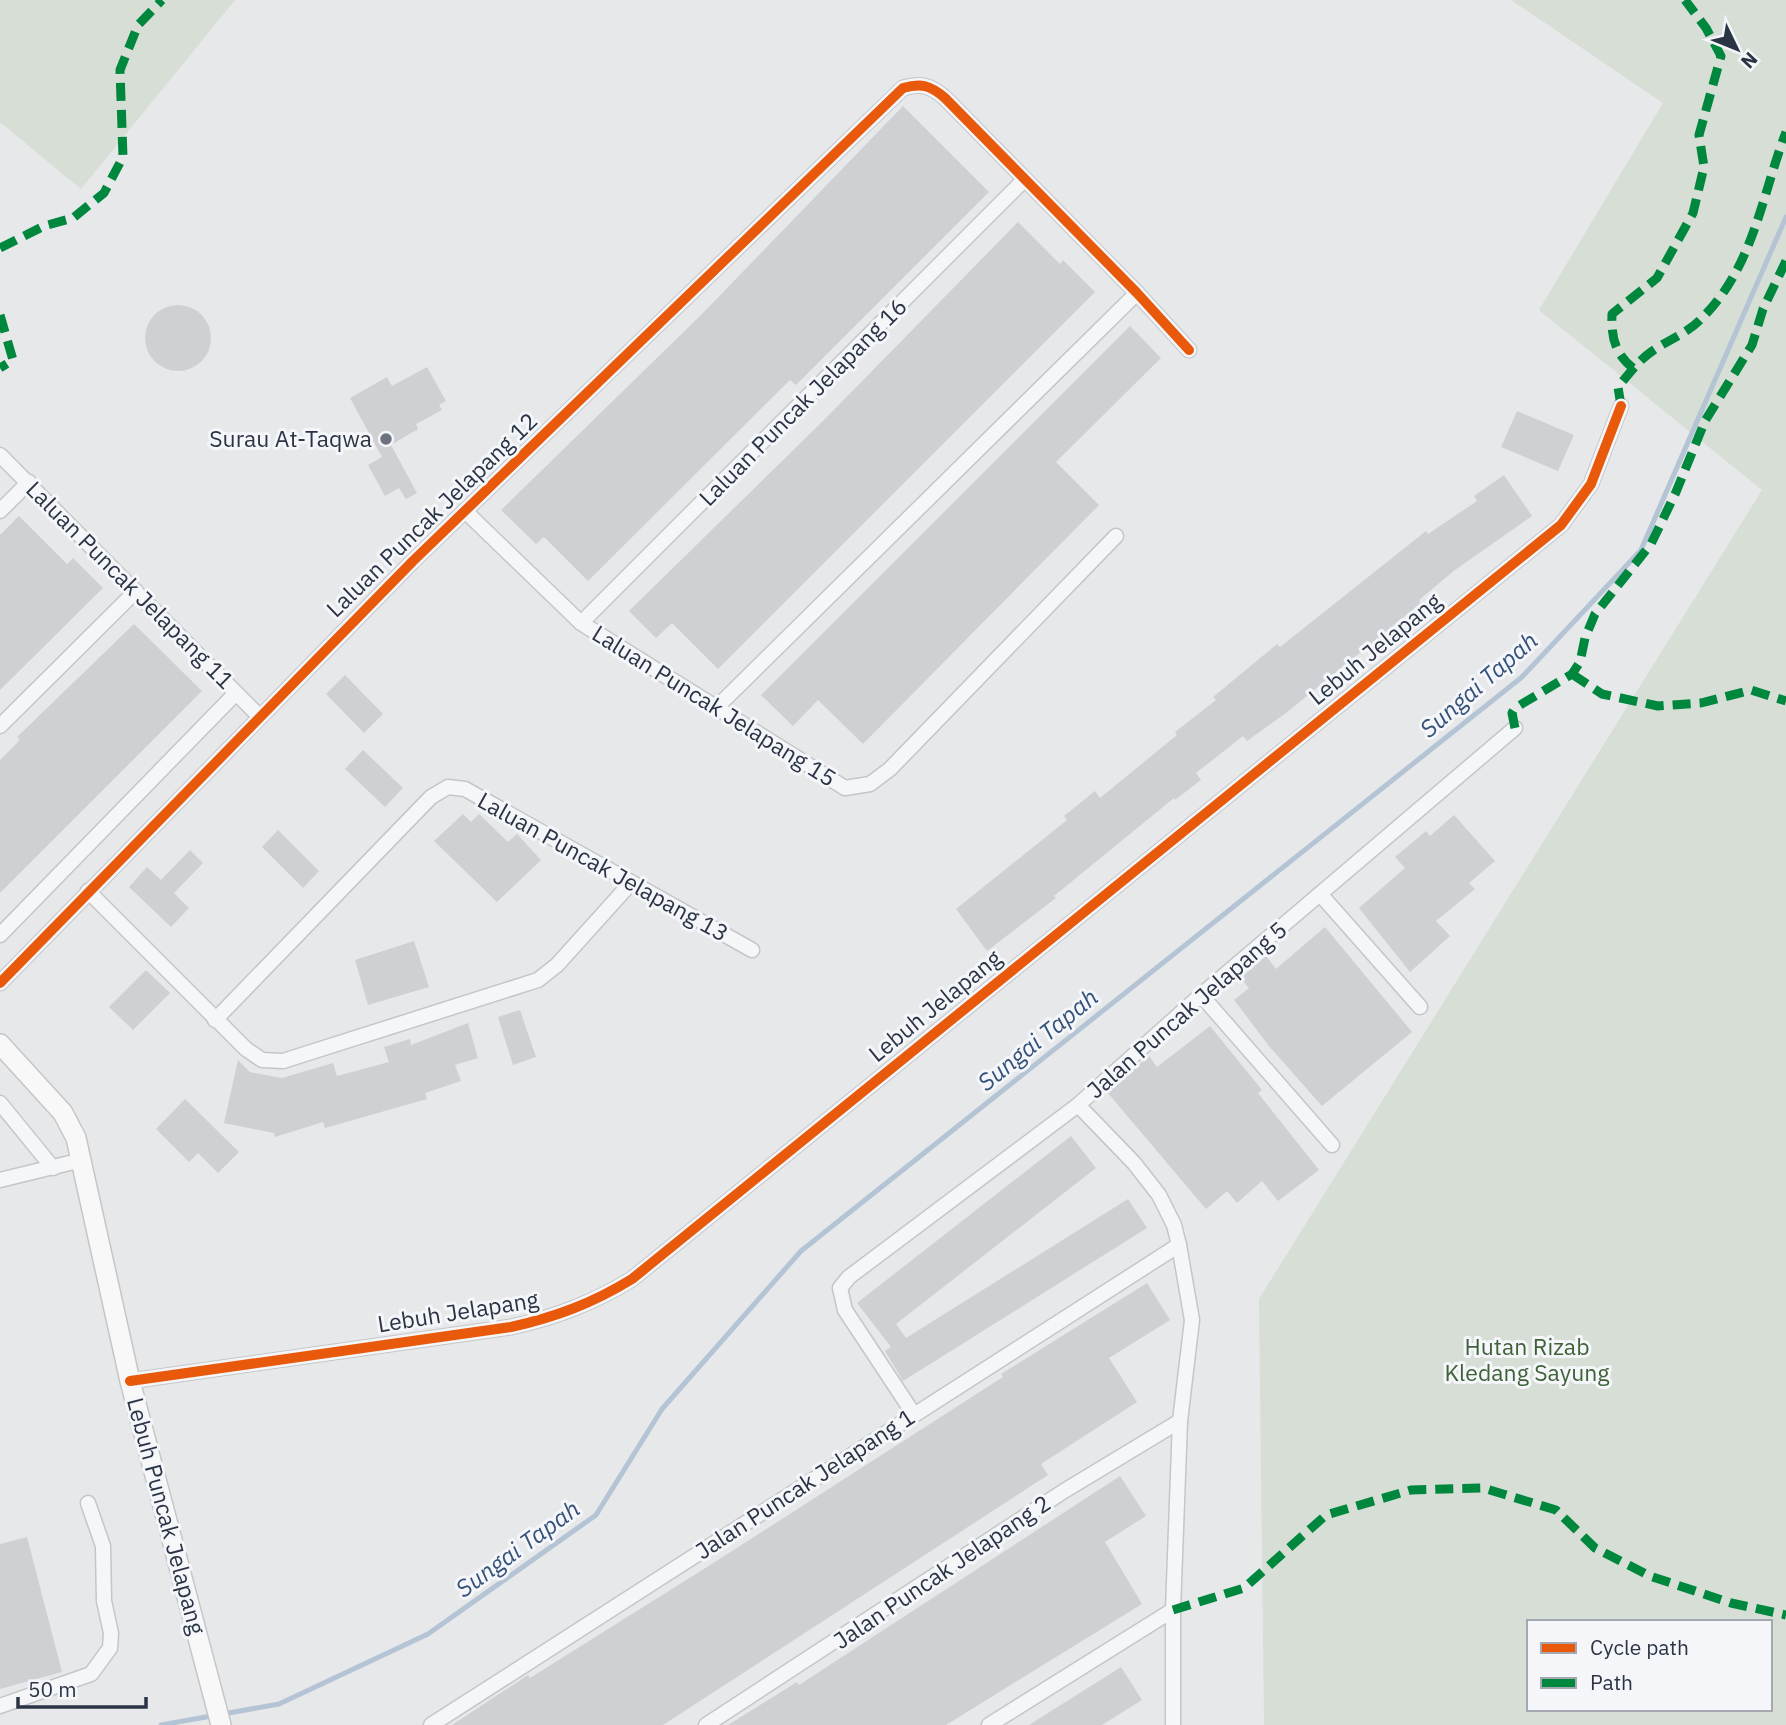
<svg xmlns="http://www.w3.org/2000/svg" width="1786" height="1725" font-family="'IBM Plex Sans',sans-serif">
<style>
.green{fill:#d6ded6;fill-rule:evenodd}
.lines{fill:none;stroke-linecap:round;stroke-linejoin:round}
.stream{stroke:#b4c4d5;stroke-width:5}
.building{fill:#ced0d3}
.street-casing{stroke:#c4c6c8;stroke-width:17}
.secondary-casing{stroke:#c4c6c8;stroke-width:22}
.street{stroke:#f5f6f7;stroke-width:14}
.secondary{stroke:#f8f8f8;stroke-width:19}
.quiet{stroke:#00873e;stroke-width:9;stroke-dasharray:18 9;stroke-linecap:butt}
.cycleway-casing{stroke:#f4f6f9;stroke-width:15}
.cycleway{stroke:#e8590c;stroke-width:10}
.poi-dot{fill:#6c737f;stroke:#f4f6f9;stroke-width:2.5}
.labels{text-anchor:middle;stroke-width:6;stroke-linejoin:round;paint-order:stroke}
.street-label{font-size:23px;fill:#2b3445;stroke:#f4f6f9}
.poi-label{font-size:23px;fill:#2b3445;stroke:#f4f6f9;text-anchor:end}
.park-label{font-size:23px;fill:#3f6138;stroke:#f4f6f9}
.water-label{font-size:24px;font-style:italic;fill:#34527a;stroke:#f4f6f9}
</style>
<rect width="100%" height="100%" fill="#e6e8ea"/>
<g class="green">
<polygon points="0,0 235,0 81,189 0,122"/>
<path d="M1511 0H1786V1725H1264L1259 1299 1762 490 1539 310 1663 103ZM1529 1622H1770V1709H1529Z"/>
</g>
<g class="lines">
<polyline class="stream" points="161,1725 279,1704 428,1634 596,1515 662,1409 801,1251 1522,677 1641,550 1786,217"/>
</g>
<g class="building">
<polygon points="903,106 989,192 796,385 790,380 588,581 544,537 536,544 501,510 703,313"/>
<polygon points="1018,222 1060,264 1063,260 1095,292 718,669 672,623 656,638 629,611 826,418"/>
<circle cx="178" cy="338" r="33"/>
<polygon points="1130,326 1161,358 1056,462 1099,505 863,744 818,700 793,726 761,695"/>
<polygon points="427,367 446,401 439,405 442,410 416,424 418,429 391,445 417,493 406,499 399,488 385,496 368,465 382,457 350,398 387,377 392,386"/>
<polygon points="1517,411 1574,435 1558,471 1501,447"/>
<polygon points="1504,475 1532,516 1455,570 1419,600 1421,603 1286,713 1247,741 1243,736 1196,773 1201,780 1175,800 1174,798 1054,896 1056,898 987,951 956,909 1067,820 1064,816 1095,791 1100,798 1177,735 1175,732 1216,700 1213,697 1277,644 1280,647 1426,531 1428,534 1477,501 1474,496"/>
<polygon points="19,516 67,564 73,558 103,588 0,690 0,535"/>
<polygon points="134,624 202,691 0,893 0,760 20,740 17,737"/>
<polygon points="345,675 383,714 364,733 326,694"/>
<polygon points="363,750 403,788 385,807 345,769"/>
<polygon points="463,814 471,822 479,814 508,842 517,834 541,860 497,902 434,841"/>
<polygon points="1454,815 1495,861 1469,883 1475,889 1436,921 1450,936 1410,972 1359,908 1405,868 1395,857 1426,831 1430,836"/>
<polygon points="278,830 319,871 303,888 262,847"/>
<polygon points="190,850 203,863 174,893 189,908 171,927 129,887 147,867 161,880"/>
<polygon points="1325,927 1412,1032 1322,1106 1269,1046 1234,1000 1249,988 1240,978 1266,956 1276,969"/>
<polygon points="414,941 429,987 368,1005 355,960"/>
<polygon points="146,970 170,993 133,1030 109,1007"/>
<polygon points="520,1010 536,1057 513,1065 498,1017"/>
<polygon points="468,1023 478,1058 455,1065 461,1081 425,1093 427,1099 325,1128 323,1122 275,1137 274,1133 224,1123 238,1060 250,1072 282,1078 333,1063 337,1076 389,1062 384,1047 410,1039 411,1045"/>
<polygon points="1210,1026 1262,1090 1258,1093 1319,1170 1278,1201 1262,1181 1237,1203 1227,1191 1206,1209 1107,1092 1149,1056 1157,1067"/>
<polygon points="185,1099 239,1152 218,1173 198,1153 189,1162 156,1129"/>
<polygon points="1071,1136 1096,1168 896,1324 906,1338 1128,1199 1147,1228 903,1381 885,1351 891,1347 857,1303"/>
<polygon points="1147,1283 1170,1320 1109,1358 1137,1402 1041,1464 1048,1475 663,1725 452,1725 528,1675 530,1678 715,1562 1003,1377 1001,1374"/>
<polygon points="1120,1476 1146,1516 1105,1542 1142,1604 946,1725 728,1725 797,1682 799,1685"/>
<polygon points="27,1537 62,1672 0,1689 0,1544"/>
<polygon points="1121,1667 1142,1700 1102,1725 1029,1725"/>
</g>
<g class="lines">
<g class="street-casing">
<g id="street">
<polyline points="0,455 259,716"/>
<polyline points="0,511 29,482"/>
<polyline points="465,511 581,623 845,788 870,784 890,769 1116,536"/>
<polyline points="581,623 1024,180"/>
<polyline points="718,706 1137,293"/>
<polyline points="0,726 136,591"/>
<polyline points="88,891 246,1049 262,1060 283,1061 538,980 557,965 630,884"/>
<polyline points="1321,895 1420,1007"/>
<polyline points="0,935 236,693"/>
<path d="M0 983 413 561 903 88C921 83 930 85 945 98L1137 293 1189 350"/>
<polyline points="1201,995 1332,1145"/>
<polyline points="215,1020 431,797 448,787 465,789 752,950"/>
<polyline points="0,1103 53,1168"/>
<polyline points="1078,1105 1134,1163 1159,1195 1174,1225 1179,1245 1192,1320 1180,1421 1173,1610 1173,1725"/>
<polyline points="0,1180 82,1160"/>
<path d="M130 1381 511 1327C556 1317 593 1303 632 1279L1561 525 1591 484 1621 406"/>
<polyline points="913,1413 845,1310 840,1288 849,1277 1078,1105 1201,995 1515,728"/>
<polyline points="0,1706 91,1674 110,1648 111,1633 104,1601 103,1546 88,1503"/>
<polyline points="431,1725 1179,1245"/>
<polyline points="706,1725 1064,1491 1180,1421"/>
<polyline points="989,1725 1173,1610"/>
</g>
</g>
<g class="secondary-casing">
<polyline id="secondary" points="0,1044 63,1113 76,1138 130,1381 221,1725"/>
</g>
<use href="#street" class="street"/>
<use href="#secondary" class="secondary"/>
<g class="quiet">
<polyline points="0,248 44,226 73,218 104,193 123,157 120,70 138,25 162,0"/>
<polyline points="0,315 13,360 0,368"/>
<path d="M1633 368C1615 354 1611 337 1612 314L1657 278 1693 213 1704 167 1699 135 1721 56 1706 28 1685 0"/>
<path d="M1621 406 1618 387C1628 375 1638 361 1651 352 1666 341 1686 334 1700 320 1753 269 1761 198 1786 132"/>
<polyline points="1572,674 1602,694 1658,706 1701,703 1751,690 1786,701"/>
<polyline points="1515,728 1512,713 1515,708 1572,674 1580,662 1585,638 1595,614 1651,544 1676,492 1705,421 1752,345 1763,309 1786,261"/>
<polyline points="1173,1610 1244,1588 1326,1515 1411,1490 1483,1488 1556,1510 1595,1548 1650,1576 1731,1603 1786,1615"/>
</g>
<g class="cycleway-casing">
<g id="cycleway">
<path d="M0 983 413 561 903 88C921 83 930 85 945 98L1137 293 1189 350"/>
<path d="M130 1381 511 1327C556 1317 593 1303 632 1279L1561 525 1591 484 1621 406"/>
</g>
</g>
<use href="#cycleway" class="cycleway"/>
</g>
<circle class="poi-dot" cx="386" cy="439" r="7"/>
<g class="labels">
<g class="street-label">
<text transform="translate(803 402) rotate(-45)" y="8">Laluan Puncak Jelapang 16</text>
<text transform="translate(432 515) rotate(-44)" y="8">Laluan Puncak Jelapang 12</text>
<text transform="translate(130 585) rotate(45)" y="8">Laluan Puncak Jelapang 11</text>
<text transform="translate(1375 649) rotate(-39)" y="8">Lebuh Jelapang</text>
<text transform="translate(714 706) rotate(32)" y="8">Laluan Puncak Jelapang 15</text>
<text transform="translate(603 867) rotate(29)" y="8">Laluan Puncak Jelapang 13</text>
<text transform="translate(935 1006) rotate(-39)" y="8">Lebuh Jelapang</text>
<text transform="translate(1187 1010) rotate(-41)" y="8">Jalan Puncak Jelapang 5</text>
<text transform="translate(458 1312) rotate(-9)" y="8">Lebuh Jelapang</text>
<text transform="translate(805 1484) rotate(-33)" y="8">Jalan Puncak Jelapang 1</text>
<text transform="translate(166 1516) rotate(75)" y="8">Lebuh Puncak Jelapang</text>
<text transform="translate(942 1572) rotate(-34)" y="8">Jalan Puncak Jelapang 2</text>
</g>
<g class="poi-label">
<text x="372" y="447">Surau At-Taqwa</text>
</g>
<g class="park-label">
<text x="1527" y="1355">Hutan Rizab<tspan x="1527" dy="26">Kledang Sayung</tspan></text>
</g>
<g class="water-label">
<text transform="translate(1479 685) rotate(-41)" y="8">Sungai Tapah</text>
<text transform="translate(1038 1040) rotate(-39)" y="8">Sungai Tapah</text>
<text transform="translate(518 1549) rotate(-36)" y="8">Sungai Tapah</text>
</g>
</g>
<rect x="1527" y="1620" width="245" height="91" fill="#f4f6f9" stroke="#a4a8b1" stroke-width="2"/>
<rect x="1541" y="1643" width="35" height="10" fill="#e8590c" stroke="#a4a8b1" stroke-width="2"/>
<text x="1590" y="1655" font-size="21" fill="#2b3445">Cycle path</text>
<rect x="1541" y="1678" width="35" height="10" fill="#00873e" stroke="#a4a8b1" stroke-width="2"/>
<text x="1590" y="1690" font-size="21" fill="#2b3445">Path</text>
<g transform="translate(1737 49) rotate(133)" stroke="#f4f6f9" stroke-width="5" paint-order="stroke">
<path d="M0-5L12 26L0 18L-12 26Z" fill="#2b3445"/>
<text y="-10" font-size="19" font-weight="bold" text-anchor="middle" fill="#2b3445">N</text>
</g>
<path d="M18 1697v10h128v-10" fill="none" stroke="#2b3445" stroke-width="3.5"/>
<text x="28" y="1697" font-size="21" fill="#2b3445" stroke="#f4f6f9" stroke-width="5" paint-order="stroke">50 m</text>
</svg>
